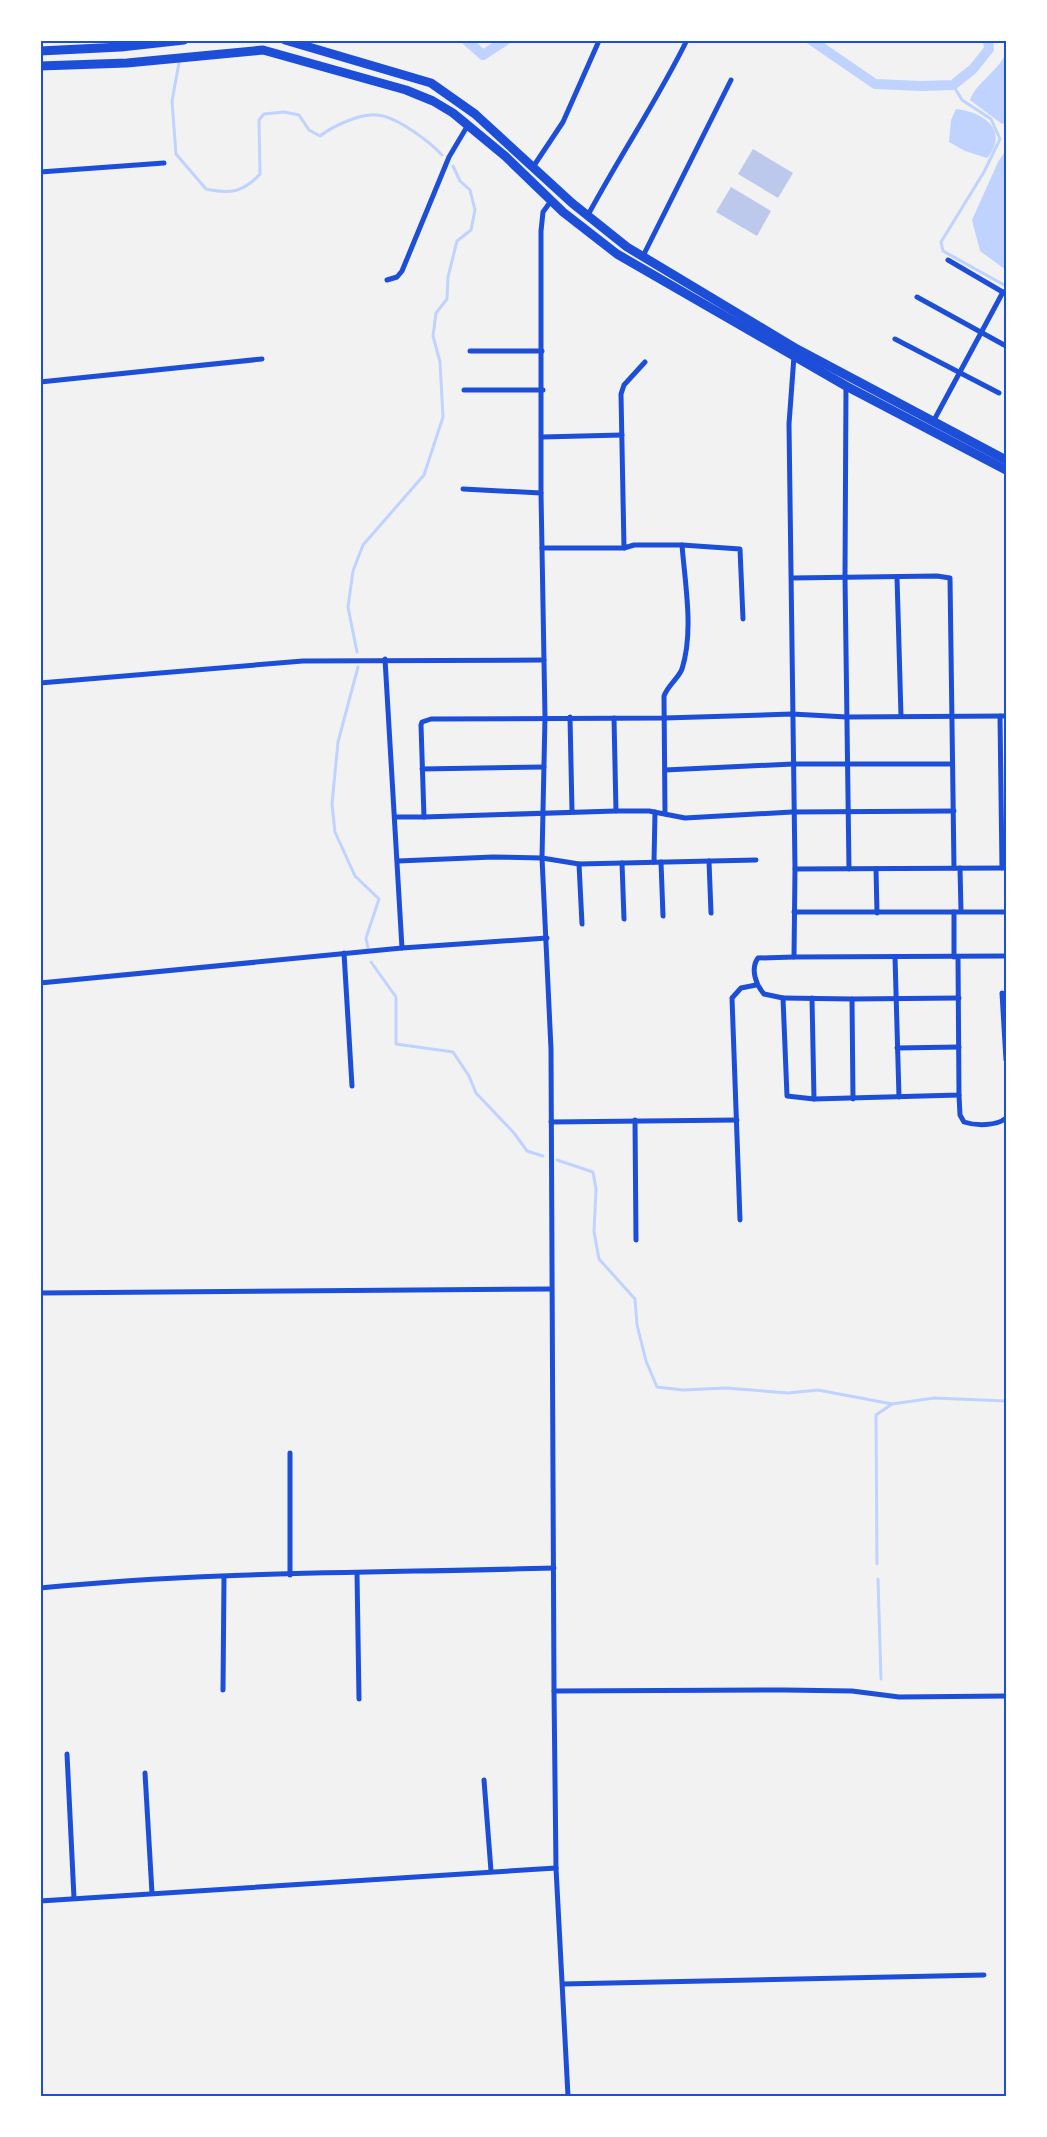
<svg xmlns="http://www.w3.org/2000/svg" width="1047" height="2137" font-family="'Sofia Sans Condensed',sans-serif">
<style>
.water{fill:#bfd3fe}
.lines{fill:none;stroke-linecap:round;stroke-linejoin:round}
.stream{stroke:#bfd3fe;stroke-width:3}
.canal{stroke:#bfd3fe;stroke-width:10}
.building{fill:#bdc9ec}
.minor{stroke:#1d4ed8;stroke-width:5}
.trunk{stroke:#1d4ed8;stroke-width:9}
.neatline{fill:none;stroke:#1d4ed8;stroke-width:2}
</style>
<rect width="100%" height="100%" fill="#f2f2f2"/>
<g class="water">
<path d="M1006 42V123L1002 124 970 100C976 83 997 72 1005 55 1007 52 1006 46 1006 42Z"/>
<path d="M956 109C983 112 1010 130 987 158L965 151 949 142 951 120Z"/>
<polygon points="1006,150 1006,270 980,251 972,220 998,162"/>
</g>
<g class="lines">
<g class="stream">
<path d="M179 63 172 101 176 154 206 189C229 194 243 193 260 174L259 120 264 114 284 112 299 115 309 130 320 136C333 126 361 113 377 115 396 116 430 142 442 155"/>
<polyline points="953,85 962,100 991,119 1000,139 984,172 941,242 943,251 1006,286"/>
<polyline points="357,652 348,607 353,571 363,545 424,475 443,417 440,362 433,336 436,313 447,299 448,277 457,241 471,230 475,210 470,190 460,181 453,166"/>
<polyline points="358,667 338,742 332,804 335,832 355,876 379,899 366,938 368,948"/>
<polyline points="371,962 396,997 396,1044 453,1052 469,1076 476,1093 514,1133 527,1151 543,1156"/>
<polyline points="557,1160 593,1172 596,1189 594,1232 599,1259 635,1299 637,1325 646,1361 657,1387 683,1390 726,1388 788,1393 818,1390 892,1404"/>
<polyline points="877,1564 876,1415 892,1404 934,1398 1006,1401"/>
<polyline points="878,1579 881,1679"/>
</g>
<g class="canal">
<polyline points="466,40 483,55 506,40"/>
<polyline points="811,40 875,84 921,86 953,85 973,69 989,49 988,40"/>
</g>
</g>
<g class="building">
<polygon points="753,149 793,173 778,198 738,174"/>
<polygon points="731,187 771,211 757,236 716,212"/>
</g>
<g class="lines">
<g class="minor">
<polyline points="533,167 563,122 598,43"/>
<polyline points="40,172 164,163"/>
<polyline points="551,201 543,212 541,231 541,493 545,717 542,858 551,1049 554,1691 556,1868 568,2096"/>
<path d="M587 217C619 157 657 101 687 40"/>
<polyline points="643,256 731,80"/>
<polyline points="948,260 1006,294"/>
<polyline points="387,280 397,277 402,271 449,157 468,125"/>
<polyline points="917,297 1006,346"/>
<polyline points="895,339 999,393"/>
<polyline points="470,351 542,351"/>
<polyline points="794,356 789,424 795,869"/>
<polyline points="645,362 624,385 621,394 624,548 634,545 682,545"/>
<polyline points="40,382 262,359"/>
<polyline points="846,386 845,577 849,869"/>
<polyline points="464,390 543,390"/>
<polyline points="933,422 1003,292"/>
<polyline points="542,437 622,435"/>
<polyline points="463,489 541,493"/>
<polyline points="542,548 624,548"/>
<polyline points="897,577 901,716"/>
<polyline points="792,578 937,576 950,578 954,868"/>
<polyline points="385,659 402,948"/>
<polyline points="40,683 303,661 544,660"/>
<polyline points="1000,716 1002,868"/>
<polyline points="570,717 572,811"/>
<polyline points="614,718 616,811"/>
<polyline points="422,769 544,767"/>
<polyline points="665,770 793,764 952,764"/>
<polyline points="954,811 792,812 685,818 649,811 616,811 424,817 421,725 422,722 431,719 665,718 792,714 847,717 1006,716"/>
<path d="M665 814 664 696C668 685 678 679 682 669 694 631 685 584 682 545L740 549 743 619"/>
<polyline points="395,817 424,817"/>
<polyline points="398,861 493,857 542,858 579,864 756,860"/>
<polyline points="709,861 711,913"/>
<polyline points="654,862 655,812"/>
<polyline points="661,862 663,916"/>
<polyline points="622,863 624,919"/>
<polyline points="579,864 582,924"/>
<polyline points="960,868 961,911"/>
<polyline points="1006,868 795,869 794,957 1006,956"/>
<polyline points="876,869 877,913"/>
<polyline points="794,912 1006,912"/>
<polyline points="344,953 352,1086"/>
<path d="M794 957 758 958C750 969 756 985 764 994L783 998 787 1096 814 1099 959 1095 958 957"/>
<polyline points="895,957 899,1097"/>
<polyline points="954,957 954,912"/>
<polyline points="40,983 402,948 547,938"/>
<polyline points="1002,993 1006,1060"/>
<polyline points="783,998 852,999 853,1099"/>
<polyline points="812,998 814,1099"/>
<polyline points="852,999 959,998"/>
<polyline points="897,1048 959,1047"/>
<path d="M959 1095 960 1115 964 1122C976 1126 997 1126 1006 1118"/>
<polyline points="635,1120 636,1240"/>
<polyline points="551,1122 737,1120"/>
<polyline points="740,1220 732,998 741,988 756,985"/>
<polyline points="40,1293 551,1289"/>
<polyline points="290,1453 290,1575"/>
<polyline points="357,1573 359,1699"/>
<path d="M40 1588C211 1571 383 1573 554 1568"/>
<polyline points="223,1690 224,1577"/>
<polyline points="554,1691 785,1690 852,1691 899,1697 1006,1696"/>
<polyline points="67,1754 74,1898"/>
<polyline points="145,1773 152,1893"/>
<polyline points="484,1780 491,1871"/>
<polyline points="40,1901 556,1868"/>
<polyline points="563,1984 984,1975"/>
</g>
<g class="trunk">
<polyline points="285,40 431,83 475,114 572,203 627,247 797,349 1006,460"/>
<polyline points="40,51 121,47 184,40"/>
<polyline points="40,66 127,63 263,50 406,90 433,101 453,113 505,156 563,212 617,254 846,386 1006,470"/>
</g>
</g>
<rect width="1047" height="2137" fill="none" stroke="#ffffff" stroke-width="84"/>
<rect x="42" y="42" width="963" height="2053" class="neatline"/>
</svg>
